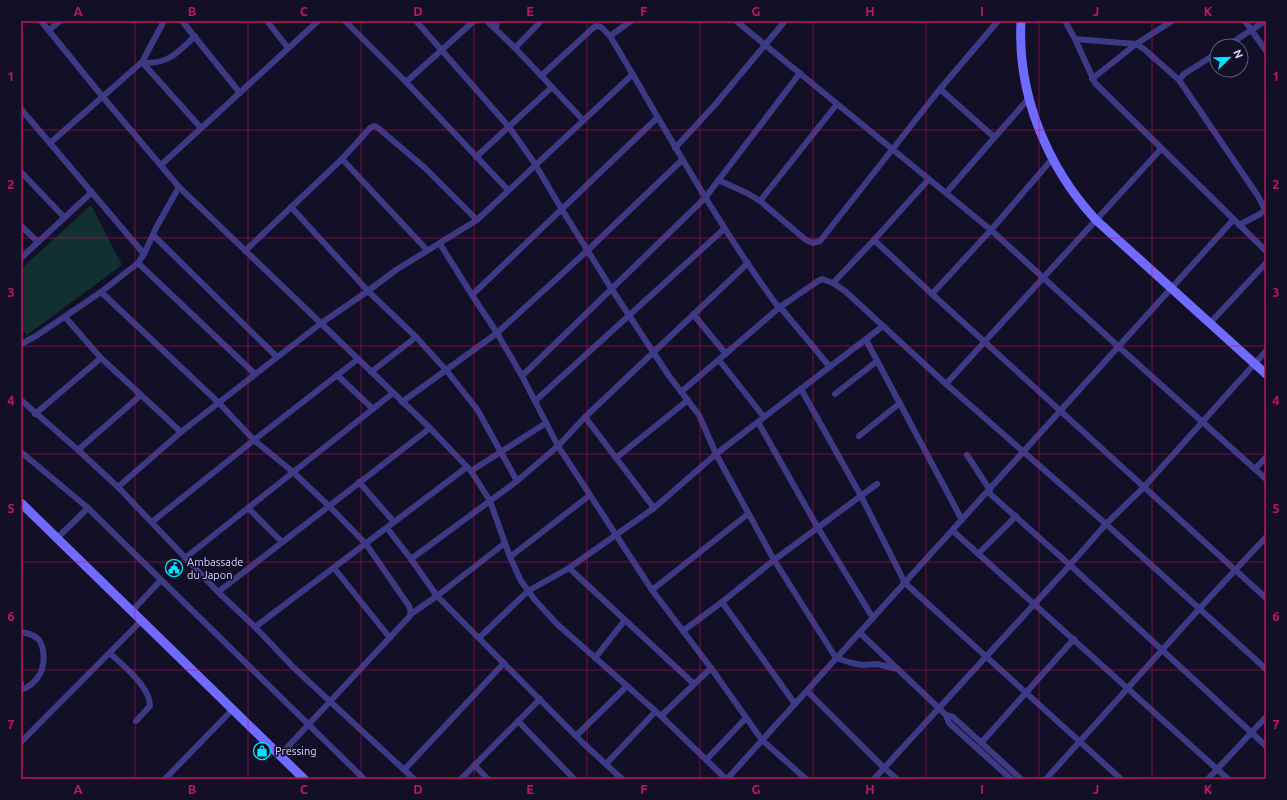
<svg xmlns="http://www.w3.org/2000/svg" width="1287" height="800" font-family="Ubuntu,sans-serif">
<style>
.green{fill:#12302f}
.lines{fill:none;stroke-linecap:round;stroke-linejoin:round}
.street{stroke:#3d3a85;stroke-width:6}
.secondary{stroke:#6f6bff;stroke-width:9}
.grid{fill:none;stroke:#c2185b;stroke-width:1;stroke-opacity:0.55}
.labels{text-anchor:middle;stroke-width:3.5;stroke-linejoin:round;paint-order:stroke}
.poi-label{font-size:11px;fill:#d9d4ff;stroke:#130f26;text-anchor:start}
.neatline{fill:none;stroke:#c2185b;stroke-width:1.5}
.grid-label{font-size:13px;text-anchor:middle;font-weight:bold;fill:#c2185b}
</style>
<rect width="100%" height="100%" fill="#130f26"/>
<polygon class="green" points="91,205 122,265 27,335 21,329 21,269"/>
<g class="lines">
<g class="street">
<polyline points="41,21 102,96 179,187 430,428 471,471 490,501 510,557 521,581 535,600 557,624 661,716 726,779"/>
<polyline points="182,21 240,93"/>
<polyline points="267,21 288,48"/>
<polyline points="345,21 406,82 508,190"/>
<polyline points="416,21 509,127 535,164 561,208 611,288 669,376 699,415 716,454 774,560 836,658 852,663 862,665 877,664 898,669"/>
<polyline points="487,21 515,48 583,120"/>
<polyline points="736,21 991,230 1119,347 1266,479"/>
<polyline points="1065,21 1075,39 1095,83 1266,251"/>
<polyline points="1245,21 1266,51"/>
<polyline points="496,29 497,21"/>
<polyline points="49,30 60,21"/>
<polyline points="610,36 631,21"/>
<polyline points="1075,39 1136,44 1144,49 1179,80"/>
<polyline points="1227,46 1265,21"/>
<polyline points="515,48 541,21"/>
<polyline points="1217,53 1184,74 1179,80 1258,196 1265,210 1260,214 1239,225"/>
<polyline points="142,62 201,128"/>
<path d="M142 62C166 66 179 52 195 36"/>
<path d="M541 76 593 28 596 26 601 27 610 36C664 126 714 219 776 304L780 307 818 281 822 279 833 283 845 291 946 384 1106 524 1266 669"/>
<polyline points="1092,79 1136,44 1172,21"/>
<polyline points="406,82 474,21"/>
<polyline points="940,89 994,137"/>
<polyline points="21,109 144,254"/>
<polyline points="50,143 142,62 164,21"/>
<polyline points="675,148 714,106 785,21"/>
<polyline points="476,157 552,87"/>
<polyline points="342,159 427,250"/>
<polyline points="161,165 318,21"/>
<polyline points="21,172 64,217"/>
<polyline points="929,179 874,240 932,294 1266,598"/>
<polyline points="718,180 747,193 760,201 806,240 813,243 820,241 940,89 998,21"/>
<polyline points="946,193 1029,98"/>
<polyline points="760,201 837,104"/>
<polyline points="291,207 368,291 416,337 446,370 477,409 517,481"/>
<polyline points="21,226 38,242"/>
<polyline points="153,235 277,357"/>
<polyline points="245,251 342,159 370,128 374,126 377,127 424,167 477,220"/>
<polyline points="21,258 92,192"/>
<polyline points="138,263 255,374"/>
<polyline points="748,263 585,417 558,446 652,590 711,668 762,740 806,779"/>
<polyline points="833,283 874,240"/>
<polyline points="101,292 219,403 254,440 293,472 329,506 366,544 409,606 411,614 409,617 280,755"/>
<polyline points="932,294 991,230 1053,158"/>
<polyline points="472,295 657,118"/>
<polyline points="693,314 726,354"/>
<polyline points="65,317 101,358 181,432"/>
<polyline points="1210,323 1266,263"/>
<polyline points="866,340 962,520"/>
<polyline points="21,344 36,336 101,292 138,263 144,254 157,226 179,187"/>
<polyline points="719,360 764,417"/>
<polyline points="371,372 416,337"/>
<polyline points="337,375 373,409"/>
<polyline points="522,376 705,198 800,73"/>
<polyline points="946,384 1161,149"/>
<polyline points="801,389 861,496 905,583 1121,779"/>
<polyline points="681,392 780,307 830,367"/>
<polyline points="835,394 877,361"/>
<polyline points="21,400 78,450 118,487 218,592 255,627 294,668 414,779"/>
<polyline points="535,401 724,229"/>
<polyline points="402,402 497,333 588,250 682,160"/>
<polyline points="35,414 101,358"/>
<polyline points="585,417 654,508"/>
<polyline points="758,422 818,528 873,618"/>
<polyline points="859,436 900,403"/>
<polyline points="78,450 141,395"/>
<polyline points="21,452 88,508 364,779"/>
<polyline points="967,455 990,490"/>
<polyline points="616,458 688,400"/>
<polyline points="1255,469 1266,457"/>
<polyline points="471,471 546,423"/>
<polyline points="359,482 394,522"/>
<polyline points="118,487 181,432 320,324 368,291 396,270 477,220 633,74"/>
<polyline points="988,492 1070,565 1266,746"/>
<polyline points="248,508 282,542"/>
<polyline points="152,522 254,440 358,359"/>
<polyline points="387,528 411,559 517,481 558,446 522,376 497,333 472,295 440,244"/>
<polyline points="953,531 1228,779"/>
<polyline points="57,538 88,508"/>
<polyline points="978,554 1016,516"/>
<polyline points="510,557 590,495"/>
<polyline points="185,558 393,393"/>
<polyline points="411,559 437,596 584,744 622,779"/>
<polyline points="334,568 390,638"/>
<polyline points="569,568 694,684"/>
<polyline points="652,590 748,514"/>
<polyline points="218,592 430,428"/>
<polyline points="132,611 161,580"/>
<polyline points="411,614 437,596 505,543"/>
<polyline points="255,627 467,467"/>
<polyline points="683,631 722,602"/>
<path d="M21 632C27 633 33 634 38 639 41 641 42 646 43 650 46 668 39 683 21 690"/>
<polyline points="860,633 946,715 953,717 1021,779"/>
<polyline points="479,638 528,591 569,568 654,508 716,454 883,326"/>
<path d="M110 653C123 666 150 686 150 706L136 721"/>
<polyline points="595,658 625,620"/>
<polyline points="21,683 21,684"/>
<polyline points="807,691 884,768 897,779"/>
<polyline points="795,704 722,602 774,560 877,484"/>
<polyline points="946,715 949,723 1011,779"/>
<polyline points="661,716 711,668"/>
<polyline points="518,721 574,779"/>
<polyline points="576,736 627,686"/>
<polyline points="21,742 142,620"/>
<polyline points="981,743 1074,639"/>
<polyline points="706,760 746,718"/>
<polyline points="606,764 655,712"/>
<polyline points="474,765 488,779"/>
<polyline points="404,770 504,663"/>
<polyline points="165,779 233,709"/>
<polyline points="461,779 540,699"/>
<polyline points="727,779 1233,220"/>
<polyline points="874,779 1070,565 1106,524 1144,487 1266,351"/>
<polyline points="1046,779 1199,609 1266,537"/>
<polyline points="1208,779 1266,717"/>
</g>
<g class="secondary">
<path d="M1021 21C1017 94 1047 167 1096 220L1266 374"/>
<polyline points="21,503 304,779"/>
</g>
</g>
<path class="grid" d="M135 21V779M248 21V779M361 21V779M474 21V779M587 21V779M700 21V779M813 21V779M926 21V779M1039 21V779M1152 21V779M21 130H1266M21 238H1266M21 346H1266M21 454H1266M21 562H1266M21 670H1266"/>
<defs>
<g id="civic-ring" transform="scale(0.9)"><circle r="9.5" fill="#130f26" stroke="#00e5ff" stroke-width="1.5"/><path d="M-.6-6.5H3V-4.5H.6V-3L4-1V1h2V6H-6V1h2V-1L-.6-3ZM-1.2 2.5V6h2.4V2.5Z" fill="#00e5ff"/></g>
<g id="shop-ring" transform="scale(0.9)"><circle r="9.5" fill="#130f26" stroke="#00e5ff" stroke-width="1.5"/><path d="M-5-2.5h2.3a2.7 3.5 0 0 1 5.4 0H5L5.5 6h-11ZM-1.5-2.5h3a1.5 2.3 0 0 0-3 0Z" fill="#00e5ff"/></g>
</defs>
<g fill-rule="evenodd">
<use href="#civic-ring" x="174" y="568"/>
<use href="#shop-ring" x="262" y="751"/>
</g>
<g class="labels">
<g class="poi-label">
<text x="187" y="566">Ambassade<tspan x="187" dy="13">du Japon</tspan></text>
<text x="275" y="755">Pressing</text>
</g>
</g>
<rect width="1287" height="800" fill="none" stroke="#130f26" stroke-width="44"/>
<g transform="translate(1229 58) rotate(67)"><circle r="19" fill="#130f26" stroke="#625e7d"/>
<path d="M0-3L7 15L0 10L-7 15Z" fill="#00e5ff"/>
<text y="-6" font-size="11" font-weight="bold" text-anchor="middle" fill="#d9d4ff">N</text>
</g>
<rect x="22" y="22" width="1243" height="756" class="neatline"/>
<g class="grid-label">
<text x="78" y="16">A</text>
<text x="192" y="16">B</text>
<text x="304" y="16">C</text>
<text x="418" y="16">D</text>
<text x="530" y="16">E</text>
<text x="644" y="16">F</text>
<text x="756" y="16">G</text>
<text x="870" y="16">H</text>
<text x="982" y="16">I</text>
<text x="1096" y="16">J</text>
<text x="1208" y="16">K</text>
<text x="11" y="81">1</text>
<text x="1276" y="81">1</text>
<text x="11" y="189">2</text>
<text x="1276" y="189">2</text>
<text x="11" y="297">3</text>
<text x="1276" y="297">3</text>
<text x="11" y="405">4</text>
<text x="1276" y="405">4</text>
<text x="11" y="513">5</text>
<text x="1276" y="513">5</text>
<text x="11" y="621">6</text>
<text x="1276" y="621">6</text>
<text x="11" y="729">7</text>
<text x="1276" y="729">7</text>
<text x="78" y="794">A</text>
<text x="192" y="794">B</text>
<text x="304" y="794">C</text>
<text x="418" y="794">D</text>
<text x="530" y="794">E</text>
<text x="644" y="794">F</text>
<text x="756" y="794">G</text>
<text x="870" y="794">H</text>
<text x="982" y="794">I</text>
<text x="1096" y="794">J</text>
<text x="1208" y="794">K</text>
</g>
</svg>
